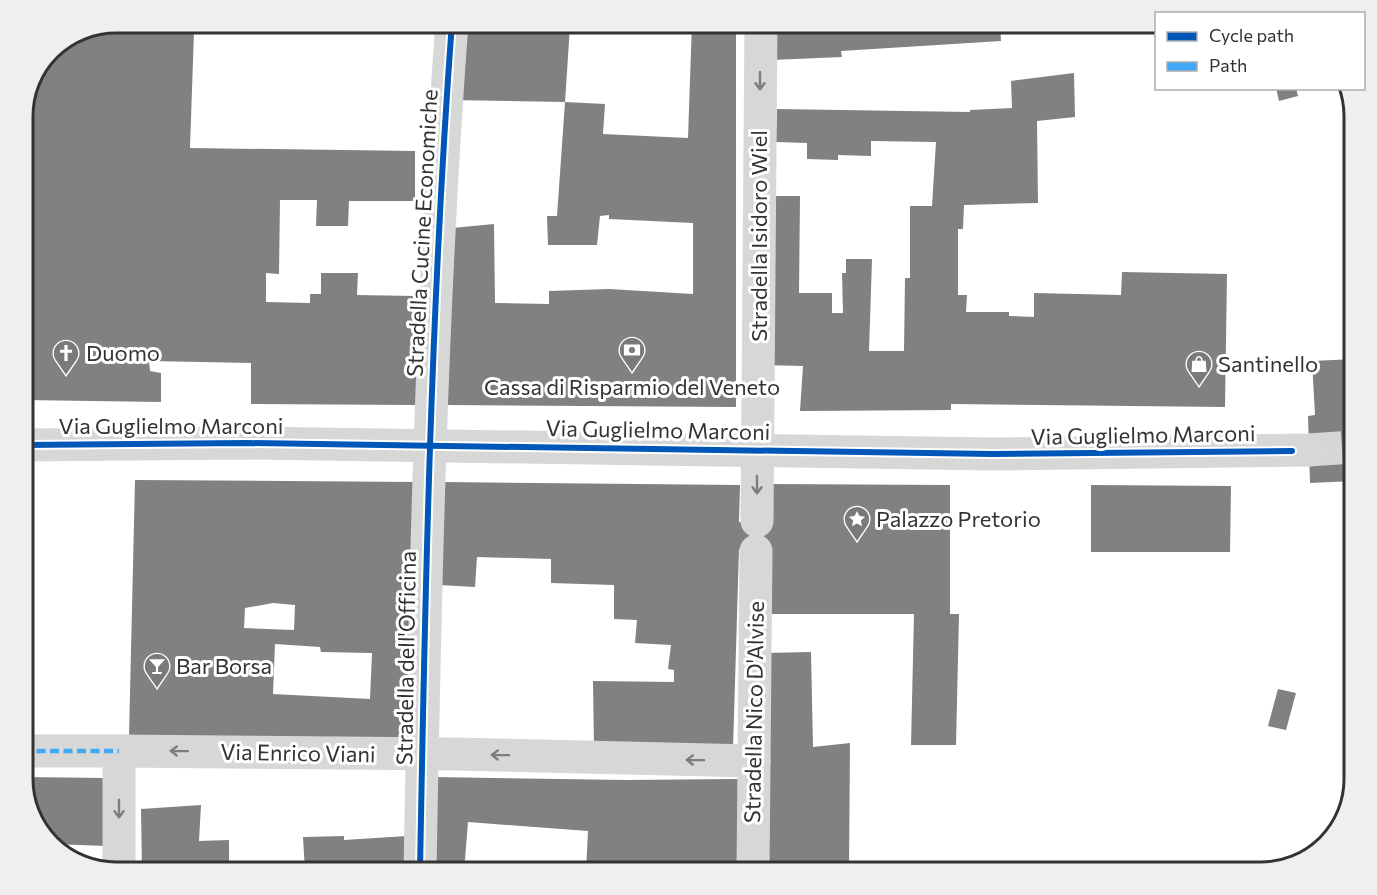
<svg xmlns="http://www.w3.org/2000/svg" width="1377" height="895" font-family="Commissioner,sans-serif">
<style>
.building{fill:#818181;fill-rule:evenodd}
.lines{fill:none;stroke-linecap:round;stroke-linejoin:round}
.minor-tunnel{stroke:#d6d6d6;stroke-width:33;stroke-dasharray:33 16;stroke-linecap:butt}
.pedestrian{stroke:#d7d7d7;stroke-width:33}
.minor{stroke:#d7d7d7;stroke-width:33}
.quiet{stroke:#3fa9f5;stroke-width:4.5;stroke-dasharray:9 4.5;stroke-linecap:butt}
.cycleway-casing{stroke:#fff;stroke-width:10}
.cycleway{stroke:#0057b8;stroke-width:6}
.oneway{stroke:#7d7d7d}
.labels{text-anchor:middle;stroke-width:6;stroke-linejoin:round;paint-order:stroke}
.street-label{font-size:22px;fill:#333;stroke:#fff}
.poi-label{font-size:22px;fill:#333;stroke:#fff;text-anchor:start}
.rim{fill:none;stroke:#333;stroke-width:3}
</style>
<rect width="100%" height="100%" fill="#fff"/>
<g class="building">
<polygon points="116,22 160,22 160,30 194,31 190,148 415,151 415,201 349,201 348,226 316,226 317,200 280,200 279,274 266,273 266,302 310,303 310,294 321,294 321,273 358,273 357,295 415,296 417,405 251,404 251,363 149,361 150,371 161,373 161,402 23,400 24,108 50,50"/>
<polygon points="453,22 570,26 565,102 450,100"/>
<polygon points="692,22 736,22 736,407 448,405 442,229 494,224 495,303 549,304 549,291 609,289 693,294 693,223 609,219 609,215 600,216 597,245 548,245 547,216 557,216 565,102 605,104 603,134 688,138"/>
<polygon points="770,22 1000,22 1001,41 841,51 842,57 772,60"/>
<polygon points="1074,73 1075,117 1037,121 1038,203 964,205 963,229 958,229 958,295 967,295 966,312 1009,312 1009,316 1034,317 1034,293 1121,295 1122,272 1227,274 1225,407 951,404 951,410 800,411 803,366 762,365 763,196 800,196 799,293 832,293 832,313 843,313 842,273 846,273 846,259 872,259 869,351 904,351 905,278 910,278 910,206 932,206 936,142 871,141 871,156 838,155 838,160 807,159 807,143 776,142 777,109 970,112 970,110 1012,108 1011,81"/>
<polygon points="1276,88 1296,88 1298,96 1279,101"/>
<polygon points="1354,359 1354,481 1310,483 1308,416 1315,415 1312,361"/>
<path d="M135 480 415 482 410 741 129 736ZM273 603 295 605 294 630 244 628 245 608ZM275 644 320 647 321 652 372 653 370 699 273 694Z"/>
<polygon points="442,482 740,485 739,522 768,523 769,484 950,485 950,614 959,614 956,745 911,745 914,614 764,614 767,550 739,549 733,749 594,747 593,681 674,682 674,670 668,669 671,645 635,643 637,620 614,619 614,585 551,583 551,559 477,557 475,587 439,585"/>
<polygon points="1091,485 1231,486 1230,552 1091,552"/>
<polygon points="811,652 813,747 850,743 849,872 767,872 765,653"/>
<polygon points="1278,689 1296,693 1286,730 1268,726"/>
<polygon points="23,777 107,778 106,846 52,844 35,825"/>
<polygon points="433,777 626,780 739,779 741,872 586,872 588,831 468,822 464,872 431,872"/>
<polygon points="201,805 199,841 229,840 229,872 142,872 141,809"/>
<polygon points="344,836 344,840 407,836 406,872 305,872 303,837"/>
</g>
<g class="lines">
<polyline class="minor-tunnel" points="1309,450 1354,447"/>
<polyline class="pedestrian" points="23,751 119,751"/>
<g class="minor">
<polyline points="23,445 246,443 993,454 1309,450"/>
<polyline points="757,521 761,22"/>
<polyline points="119,872 119,751 454,754 754,761"/>
<path d="M420 872C425 589 431 306 452 22"/>
<polyline points="753,872 756,551"/>
</g>
<polyline class="quiet" points="23,751 119,751"/>
<g class="cycleway-casing">
<g id="cycleway">
<polyline points="23,445 246,443 993,454 1292,451"/>
<path d="M420 872C425 589 431 306 452 22"/>
</g>
</g>
<use href="#cycleway" class="cycleway"/>
</g>
<defs><path id="oneway-shaft" d="M-6 0H5M1.5-3L5.5 0L1.5 3" fill="none" stroke-width="1.6" stroke-linecap="round" stroke-linejoin="round" transform="scale(1.5)"/></defs>
<g class="oneway">
<use href="#oneway-shaft" transform="translate(760 81) rotate(90)"/>
<use href="#oneway-shaft" transform="translate(757 485) rotate(90)"/>
<use href="#oneway-shaft" transform="translate(179 751) rotate(-179)"/>
<use href="#oneway-shaft" transform="translate(500 755) rotate(-179)"/>
<use href="#oneway-shaft" transform="translate(695 760) rotate(-179)"/>
<use href="#oneway-shaft" transform="translate(119 809) rotate(90)"/>
</g>
<defs>
<g id="bank-pin" transform="scale(1.35)"><path d="M0 17L-7.5 6A9.5 9.5 0 1 1 7.5 6Z" fill="#7a7a7a" stroke="#fff"/><path d="M-6-4H6V4H-6ZM0-2.3a2.3 2.3 0 1 0 0 4.6a2.3 2.3 0 1 0 0-4.6Z" fill="#fff"/></g>
<g id="church-pin" transform="scale(1.35)"><path d="M0 17L-7.5 6A9.5 9.5 0 1 1 7.5 6Z" fill="#7a7a7a" stroke="#fff"/><path d="M-1.2-6h2.4v3.5h3.3v2.4h-3.3V6h-2.4V-.1h-3.3v-2.4h3.3Z" fill="#fff"/></g>
<g id="shop-pin" transform="scale(1.35)"><path d="M0 17L-7.5 6A9.5 9.5 0 1 1 7.5 6Z" fill="#7a7a7a" stroke="#fff"/><path d="M-5-2.5h2.3a2.7 3.5 0 0 1 5.4 0H5L5.5 6h-11ZM-1.5-2.5h3a1.5 2.3 0 0 0-3 0Z" fill="#fff"/></g>
<g id="sight-pin" transform="scale(1.35)"><path d="M0 17L-7.5 6A9.5 9.5 0 1 1 7.5 6Z" fill="#7a7a7a" stroke="#fff"/><path d="M0-6L1.8-2.2L6-1.7L2.9 1.2L3.7 5.4L0 3.3L-3.7 5.4L-2.9 1.2L-6-1.7L-1.8-2.2Z" fill="#fff"/></g>
<g id="bar-pin" transform="scale(1.35)"><path d="M0 17L-7.5 6A9.5 9.5 0 1 1 7.5 6Z" fill="#7a7a7a" stroke="#fff"/><path d="M-6-5H6L.8 .8V4.5H3.5V6h-7V4.5H-.8V.8Z" fill="#fff"/></g>
</defs>
<g fill-rule="evenodd">
<use href="#bank-pin" x="632" y="350"/>
<use href="#church-pin" x="66" y="353"/>
<use href="#shop-pin" x="1199" y="364"/>
<use href="#sight-pin" x="857" y="519"/>
<use href="#bar-pin" x="157" y="666"/>
</g>
<g class="labels">
<g class="street-label">
<text transform="translate(422 233) rotate(-87)" y="8">Stradella Cucine Economiche</text>
<text transform="translate(759 236) rotate(-90)" y="8">Stradella Isidoro Wiel</text>
<text x="171" y="434">Via Guglielmo Marconi</text>
<text transform="translate(658 430) rotate(1)" y="8">Via Guglielmo Marconi</text>
<text transform="translate(1143 435) rotate(-1)" y="8">Via Guglielmo Marconi</text>
<text transform="translate(406 658) rotate(-89)" y="8">Stradella dell'Officina</text>
<text transform="translate(754 712) rotate(-89)" y="8">Stradella Nico D'Alvise</text>
<text transform="translate(298 753) rotate(1)" y="8">Via Enrico Viani</text>
</g>
<g class="poi-label">
<text x="86" y="361">Duomo</text>
<text x="1218" y="372">Santinello</text>
<text x="632" y="395" text-anchor="middle">Cassa di Risparmio del Veneto</text>
<text x="876" y="527">Palazzo Pretorio</text>
<text x="176" y="674">Bar Borsa</text>
</g>
</g>
<path d="M0 0H1377V895H0ZM116 33H1261A83 83 0 0 1 1344 116V779A83 83 0 0 1 1261 862H116A83 83 0 0 1 33 779V116A83 83 0 0 1 116 33Z" fill="#efefef" fill-rule="evenodd"/>
<path class="rim" d="M116 33H1261A83 83 0 0 1 1344 116V779A83 83 0 0 1 1261 862H116A83 83 0 0 1 33 779V116A83 83 0 0 1 116 33Z"/>
<rect x="1155" y="12" width="210" height="78" fill="#ffffff" stroke="#adadad" stroke-width="1.5"/>
<rect x="1167" y="32" width="30" height="9" fill="#0057b8" stroke="#adadad" stroke-width="1.5"/>
<text x="1209" y="42" font-size="18" fill="#333333">Cycle path</text>
<rect x="1167" y="62" width="30" height="9" fill="#3fa9f5" stroke="#adadad" stroke-width="1.5"/>
<text x="1209" y="72" font-size="18" fill="#333333">Path</text>
</svg>
